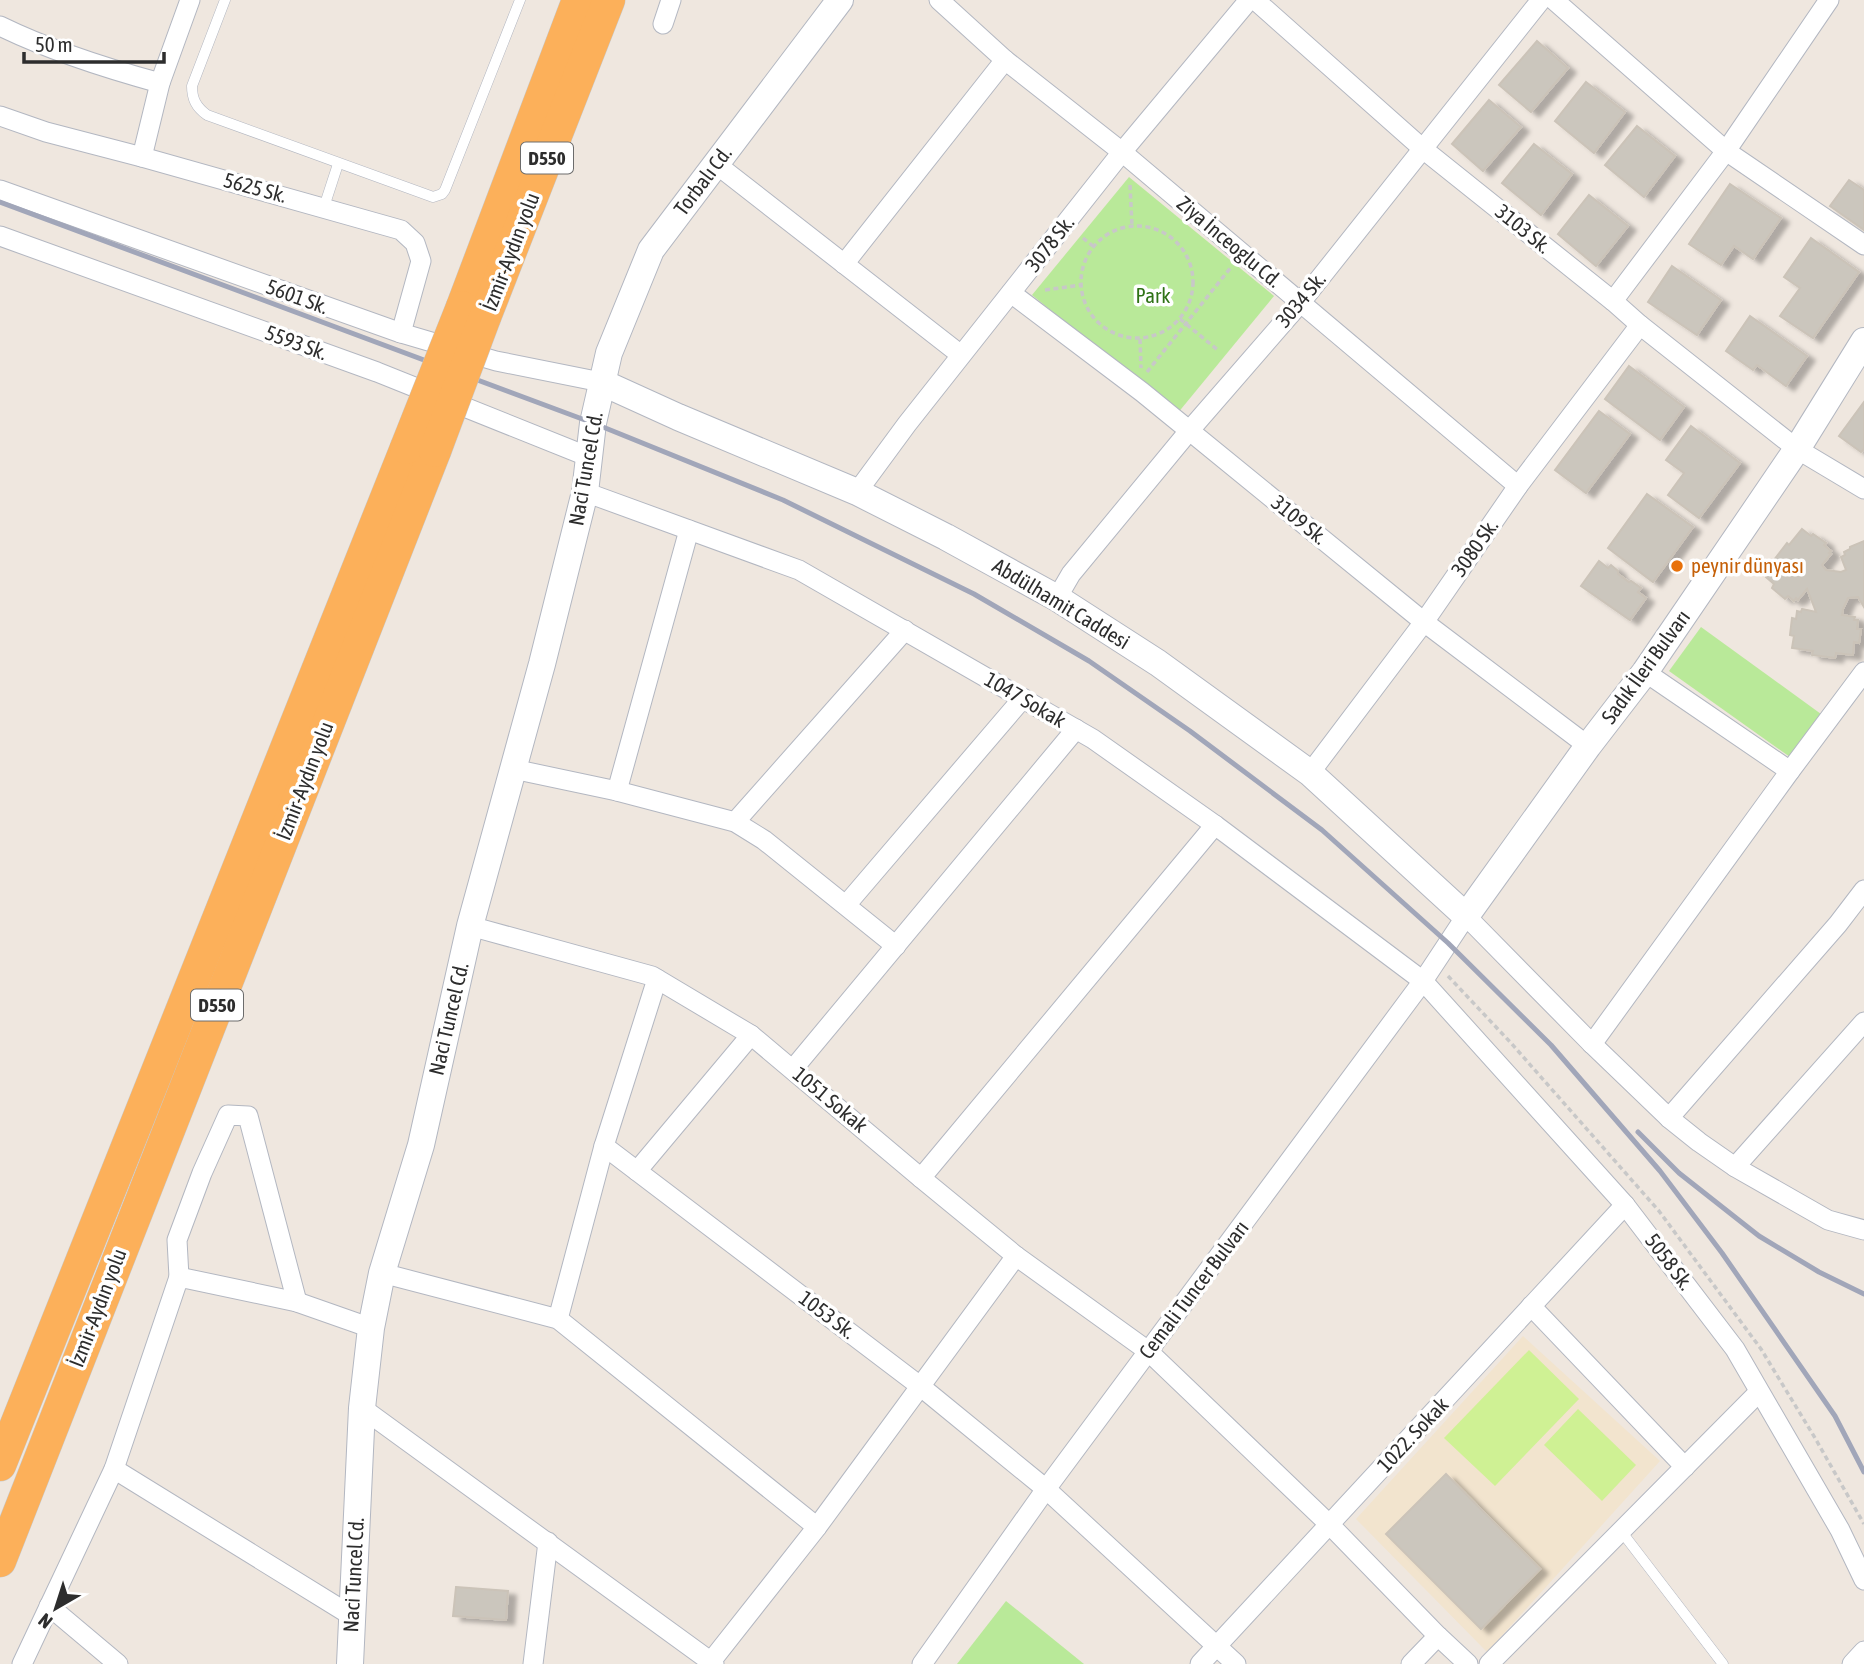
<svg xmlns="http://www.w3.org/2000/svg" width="1864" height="1664" font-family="'Asap Condensed',sans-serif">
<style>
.education{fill:#f2e4ce}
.green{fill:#b9e999}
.pitch{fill:#cff194}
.building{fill:#cbc6bd;stroke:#cbc3b8;stroke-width:2;filter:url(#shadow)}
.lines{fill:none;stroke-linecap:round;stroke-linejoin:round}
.service-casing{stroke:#b3b7c1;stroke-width:11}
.minor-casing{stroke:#b3b7c1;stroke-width:21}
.secondary-casing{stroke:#b3b7c1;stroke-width:28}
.trunk-casing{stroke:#c8c8c8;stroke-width:33}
.path{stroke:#c8c8c8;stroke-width:3.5;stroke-dasharray:5 3.5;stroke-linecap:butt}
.service{stroke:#fff;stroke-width:10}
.minor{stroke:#fff;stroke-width:19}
.secondary{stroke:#fff;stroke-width:26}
.trunk{stroke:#fcb05a;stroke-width:32}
.rail{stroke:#a1a6b9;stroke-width:5}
.trunk-bridge-casing{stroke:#c8c8c8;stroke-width:33;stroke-linecap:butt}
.trunk-bridge{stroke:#fcb05a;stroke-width:32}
.food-dot{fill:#e8710a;stroke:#fff;stroke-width:2.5}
.labels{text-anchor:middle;stroke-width:7;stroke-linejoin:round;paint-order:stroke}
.shield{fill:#fff;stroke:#6c6c6c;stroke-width:2}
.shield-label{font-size:19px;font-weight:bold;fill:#2d2d2d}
.street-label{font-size:21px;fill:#2d2d2d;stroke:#fff}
.park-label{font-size:21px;fill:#2f7216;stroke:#fff}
.food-label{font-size:21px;fill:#c56008;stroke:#fff;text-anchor:start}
</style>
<defs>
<filter id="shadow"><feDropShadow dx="8" dy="4.5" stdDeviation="2" flood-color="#0004"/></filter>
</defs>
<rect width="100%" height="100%" fill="#efe7df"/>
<polygon class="education" points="1523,1336 1660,1461 1487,1652 1356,1519"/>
<g class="green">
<polygon points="1129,177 1274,296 1177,414 1032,295"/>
<polygon points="1701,627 1821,714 1790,757 1669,671"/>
<polygon points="1006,1601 1084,1664 957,1664"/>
</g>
<g class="pitch">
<polygon points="1529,1350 1579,1399 1495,1486 1444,1438"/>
<polygon points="1578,1409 1636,1465 1602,1501 1544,1445"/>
</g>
<g class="building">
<polygon points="1537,41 1568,68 1531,112 1499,85"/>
<polygon points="1586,82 1625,112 1594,153 1555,121"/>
<polygon points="1489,100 1521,127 1483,171 1452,144"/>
<polygon points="1637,126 1675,156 1644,197 1605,165"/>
<polygon points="1534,144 1572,174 1541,215 1502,183"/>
<polygon points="1849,180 1864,190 1864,230 1830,206"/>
<polygon points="1730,184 1781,218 1753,259 1734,246 1721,265 1689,244"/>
<polygon points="1589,195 1628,226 1596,266 1558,234"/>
<polygon points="1811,238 1859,272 1813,338 1780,316 1800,288 1784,277"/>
<polygon points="1672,266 1721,300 1697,335 1648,302"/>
<polygon points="1750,316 1807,356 1786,386 1757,365 1753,370 1726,351"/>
<polygon points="1629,366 1684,407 1660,440 1605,399"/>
<polygon points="1864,402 1864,449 1861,452 1839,436"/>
<polygon points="1599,411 1630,434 1586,493 1555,470"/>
<polygon points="1691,426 1740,463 1699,518 1668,495 1684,473 1666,460"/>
<polygon points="1647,494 1693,527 1653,582 1608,548"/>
<polygon points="1802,529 1811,536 1813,534 1826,543 1824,545 1831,551 1829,553 1831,554 1822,565 1826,570 1841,572 1846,570 1841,557 1845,555 1844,552 1850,549 1850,547 1864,541 1864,607 1858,597 1848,598 1843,609 1842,615 1855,617 1854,620 1858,620 1857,629 1861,629 1859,643 1854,642 1853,655 1836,653 1835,658 1812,655 1813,651 1792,648 1794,636 1790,635 1792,618 1796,619 1797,611 1801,612 1802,609 1816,612 1807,589 1798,600 1796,598 1794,601 1788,596 1785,599 1772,588 1774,584 1766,577 1777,563 1774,560 1787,543 1789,545"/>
<polygon points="1599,561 1608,568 1611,565 1618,571 1618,574 1629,582 1631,581 1641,588 1638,592 1646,598 1630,620 1581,586"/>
<polygon points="1446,1474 1540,1569 1481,1629 1386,1534"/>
<polygon points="456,1587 508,1591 506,1620 453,1616"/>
</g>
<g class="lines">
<g class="service-casing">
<g id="service">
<path d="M225 0 192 86C192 99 196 107 207 115L433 197 442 194 445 190 520 0"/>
<polyline points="324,207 338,164"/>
<polyline points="1621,1531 1723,1664"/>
</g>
</g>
<g class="minor-casing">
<g id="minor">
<polyline points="939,0 1005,60 1122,152 1518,486"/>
<polyline points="1255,0 1423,149 1613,301 1640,325 1797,449 1864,489"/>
<polyline points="1554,0 1726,151 1864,245"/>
<polyline points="663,24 671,0"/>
<path d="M0 26C51 51 105 68 160 83"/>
<polyline points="0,116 46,132 142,157 401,230 415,243 421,261 401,333"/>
<polyline points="142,157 160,83 190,0"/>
<polyline points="716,164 961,355"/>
<polyline points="0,190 401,333 496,361 601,382"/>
<polyline points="0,236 377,372 589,457"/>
<polyline points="844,264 1005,60"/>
<polyline points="1011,293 1142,392 1424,622 1588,746"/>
<polyline points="1613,301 1726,151 1829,0"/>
<polyline points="585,492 799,570 1093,739 1215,825 1423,981 1625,1205 1735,1349 1840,1530 1864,1580"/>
<polyline points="857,492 907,424 1122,152 1249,0"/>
<polyline points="1057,598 1071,574 1189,431 1301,302 1541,0"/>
<polyline points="1645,672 1790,771"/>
<polyline points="513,769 617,791 735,822 764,840 896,946"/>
<polyline points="1310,773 1424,622 1518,486 1640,325"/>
<polyline points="617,791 689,530"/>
<polyline points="735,822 905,630"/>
<polyline points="846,905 1023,698"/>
<polyline points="470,926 652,976 751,1035 921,1178 1016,1256 1148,1351 1330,1525 1438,1636 1468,1664"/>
<polyline points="1592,1044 1790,771 1864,672"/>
<polyline points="793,1069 1076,729"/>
<polyline points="1669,1118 1838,924 1864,890"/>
<polyline points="604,1146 920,1386 1046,1489 1236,1664"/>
<polyline points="1735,1167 1864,1022"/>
<polyline points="637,1171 751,1035"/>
<polyline points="921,1178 1215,825"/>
<polyline points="382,1273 558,1319 817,1527"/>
<polyline points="179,1277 177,1240 202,1173 228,1115 248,1116 297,1302"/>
<polyline points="1531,1306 1685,1467"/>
<polyline points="558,1319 604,1146 657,979"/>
<polyline points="362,1408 714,1664"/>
<polyline points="114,1469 352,1616"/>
<polyline points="49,1606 118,1664"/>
<polyline points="22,1664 114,1469 179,1277 297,1302 371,1328"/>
<polyline points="533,1664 548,1542"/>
<polyline points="709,1664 817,1527 1016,1256"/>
<polyline points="922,1664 1046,1489 1423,981 1466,916 1592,1044 1669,1118 1699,1142 1735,1167 1828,1220 1864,1230"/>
<polyline points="1200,1664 1625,1205"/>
<polyline points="1411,1664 1438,1636"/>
<polyline points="1489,1664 1759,1392"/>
<polyline points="1852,1664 1864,1651"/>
</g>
</g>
<g class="secondary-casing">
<g id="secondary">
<polyline points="601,382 678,417 857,492 946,537 1057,598 1158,663 1310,773 1466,916 1588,746 1645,672 1797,449 1864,341"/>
<polyline points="350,1664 362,1408 371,1328 382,1273 421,1145 470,926 542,664 585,492 593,423 609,353 651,250 840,0"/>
</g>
</g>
<g class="trunk-casing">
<g id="trunk">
<polyline points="462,307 578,0"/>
<polyline points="485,317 609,0"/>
<polyline points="0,1465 406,448"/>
<polyline points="0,1561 435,451"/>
</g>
</g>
<g class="path">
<polyline points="1130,185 1132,226"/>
<circle cx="1137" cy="282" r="56"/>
<polyline points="1083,238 1093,246"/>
<polyline points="1045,290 1081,285"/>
<polyline points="1180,319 1219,351"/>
<polyline points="1140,339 1141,368"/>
<polyline points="1147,372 1232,266"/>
<polyline points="1448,976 1511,1043 1659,1211 1761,1349 1815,1438 1864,1524"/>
</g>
<use href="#service" class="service"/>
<use href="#minor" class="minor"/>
<use href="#secondary" class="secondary"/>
<use href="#trunk" class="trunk"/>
<g class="rail">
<polyline points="0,202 593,423 783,500 974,594 1089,661 1190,731 1322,830 1448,943 1551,1045 1660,1171 1722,1253 1835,1416 1864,1472"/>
<polyline points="1638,1132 1679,1173 1759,1236 1819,1272 1864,1294"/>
</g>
<g class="trunk-bridge-casing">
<g id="trunk-bridge">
<polyline points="406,448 462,307"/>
<polyline points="435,451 485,317"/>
</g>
</g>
<use href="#trunk-bridge" class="trunk-bridge"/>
</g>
<circle class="food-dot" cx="1677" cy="566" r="7"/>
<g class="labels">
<g class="shield">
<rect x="521" y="142.5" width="52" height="31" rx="5"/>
<rect x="191" y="989.5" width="52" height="31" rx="5"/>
</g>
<g class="shield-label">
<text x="547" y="165">D550</text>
<text x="217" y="1012">D550</text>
</g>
<g class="street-label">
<text transform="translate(703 181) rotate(-53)" y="7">Torbalı Cd.</text>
<text transform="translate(255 188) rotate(15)" y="7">5625 Sk.</text>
<text transform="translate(1523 229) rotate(39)" y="7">3103 Sk.</text>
<text transform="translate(1229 242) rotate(40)" y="7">Ziya İnceoglu Cd.</text>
<text transform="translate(1050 244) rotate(-52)" y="7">3078 Sk.</text>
<text transform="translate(511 252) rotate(-69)" y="7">İzmir-Aydın yolu</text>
<text transform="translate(297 297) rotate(20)" y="7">5601 Sk.</text>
<text transform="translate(1301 300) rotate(-50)" y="7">3034 Sk.</text>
<text transform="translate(296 343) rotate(20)" y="7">5593 Sk.</text>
<text transform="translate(586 469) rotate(-80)" y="7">Naci Tuncel Cd.</text>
<text transform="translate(1299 520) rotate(39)" y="7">3109 Sk.</text>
<text transform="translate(1475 548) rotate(-55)" y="7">3080 Sk.</text>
<text transform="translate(1061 604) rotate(31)" y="7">Abdülhamit Caddesi</text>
<text transform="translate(1646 667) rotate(-54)" y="7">Sadık İleri Bulvarı</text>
<text transform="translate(1025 700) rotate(30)" y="7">1047 Sokak</text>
<text transform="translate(305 781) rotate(-69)" y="7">İzmir-Aydın yolu</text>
<text transform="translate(449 1019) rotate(-77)" y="7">Naci Tuncel Cd.</text>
<text transform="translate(830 1100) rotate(40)" y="7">1051 Sokak</text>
<text transform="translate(1669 1262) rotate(53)" y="7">5058 Sk.</text>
<text transform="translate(1194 1290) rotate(-53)" y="7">Cemali Tuncer Bulvarı</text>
<text transform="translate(98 1308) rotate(-69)" y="7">İzmir-Aydın yolu</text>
<text transform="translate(827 1315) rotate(37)" y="7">1053 Sk.</text>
<text transform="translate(1413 1435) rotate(-47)" y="7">1022. Sokak</text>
<text transform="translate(354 1575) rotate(-87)" y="7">Naci Tuncel Cd.</text>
</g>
<g class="park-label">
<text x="1153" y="303">Park</text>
</g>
<g class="food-label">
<text x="1691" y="573">peynir dünyası</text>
</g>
</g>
<g transform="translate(56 1608) rotate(219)" stroke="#ffffff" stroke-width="5" paint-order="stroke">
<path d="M0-5L12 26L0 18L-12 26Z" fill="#2d2d2d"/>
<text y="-10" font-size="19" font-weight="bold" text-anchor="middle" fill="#2d2d2d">N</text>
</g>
<path d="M24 52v10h140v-10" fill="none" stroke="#2d2d2d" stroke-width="3.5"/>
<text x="35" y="52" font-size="21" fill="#2d2d2d" stroke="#ffffff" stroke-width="5" paint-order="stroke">50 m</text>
</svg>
